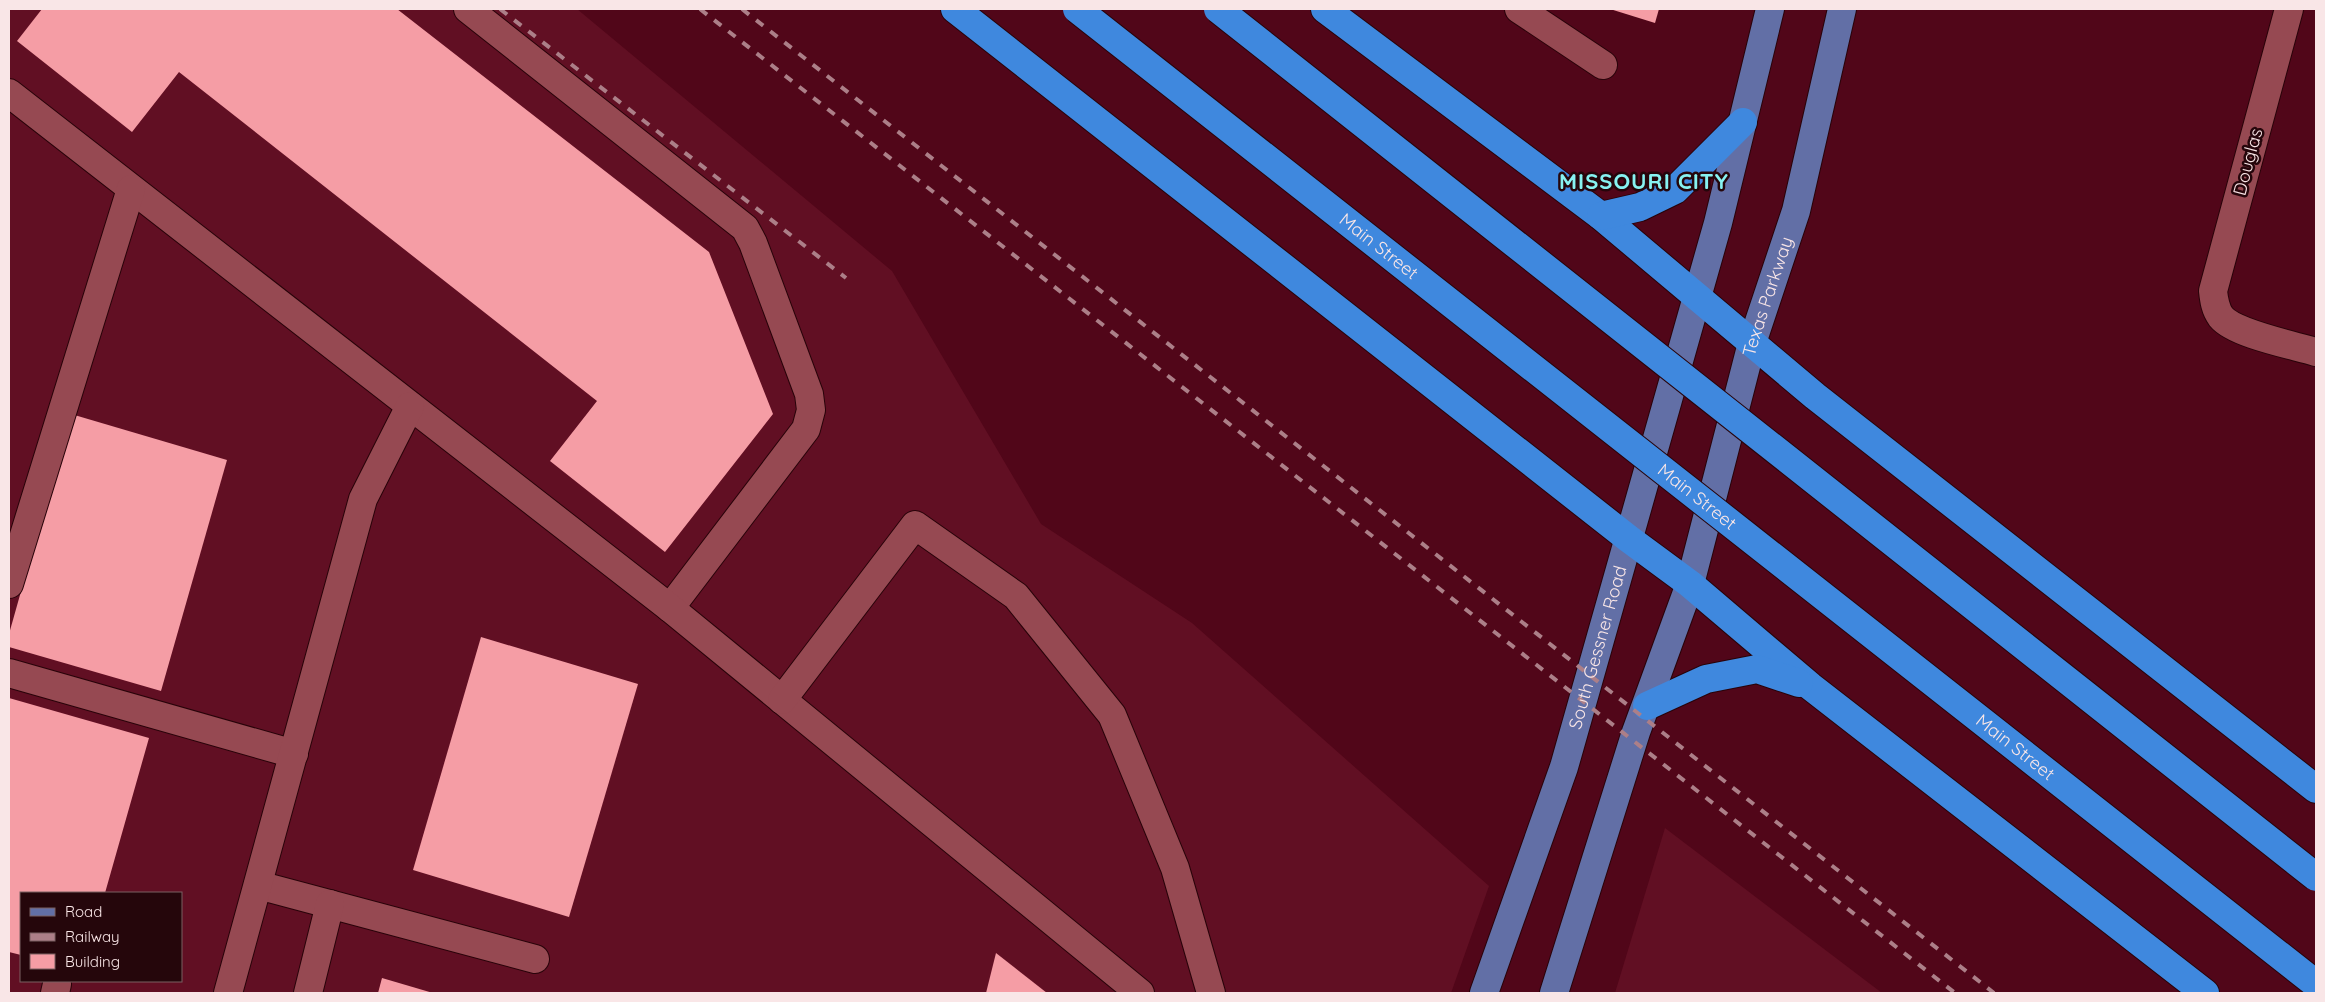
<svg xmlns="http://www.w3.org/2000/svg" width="2325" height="1002" font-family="Quicksand,sans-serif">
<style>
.built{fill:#610f23;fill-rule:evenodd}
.building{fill:#f59da5}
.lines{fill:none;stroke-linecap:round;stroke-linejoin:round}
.minor-casing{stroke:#280309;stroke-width:30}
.major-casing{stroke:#280309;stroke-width:30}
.highway-casing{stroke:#280309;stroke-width:30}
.minor{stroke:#964952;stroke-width:28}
.major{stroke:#626fa6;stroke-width:28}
.highway{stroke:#3f88de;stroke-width:28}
.rail{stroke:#ac7f88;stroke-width:4;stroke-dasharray:9 9;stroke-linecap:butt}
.highway-bridge-casing{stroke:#280309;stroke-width:30;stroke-linecap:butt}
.highway-bridge{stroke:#3f88de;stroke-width:28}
.labels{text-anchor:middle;stroke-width:5;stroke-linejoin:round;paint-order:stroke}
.street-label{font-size:18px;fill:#f9e6e7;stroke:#25060b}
.district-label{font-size:22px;font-weight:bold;letter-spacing:1px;fill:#87f2f1;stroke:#25060b}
</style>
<rect width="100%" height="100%" fill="#510619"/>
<g class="built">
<path d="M9 9H577L892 271 1041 524 1192 623 1489 886 1451 993H9ZM21 893H181V981H21Z"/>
<polygon points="1665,828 1882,993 1615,993"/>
</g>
<g class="building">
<polygon points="42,9 397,9 709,252 773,414 665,552 550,461 597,401 179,72 132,132 17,41"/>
<polygon points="1610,9 1659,9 1655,23"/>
<polygon points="71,414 227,460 161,691 9,647 9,634"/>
<polygon points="481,637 638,684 569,917 413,870"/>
<polygon points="9,698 149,738 105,893 21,893 21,955 9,952"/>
<polygon points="996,953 1047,993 986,993"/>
<polygon points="382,978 433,993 378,993"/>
</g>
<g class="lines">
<g class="minor-casing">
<g id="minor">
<polyline points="468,9 745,228 753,243 809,394 811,410 806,429 670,608"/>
<polyline points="1519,9 1603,65"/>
<path d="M2289 9 2213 291C2214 300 2215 309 2221 317 2235 334 2293 345 2316 352"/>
<polyline points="9,93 670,608 1140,993"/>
<polyline points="9,584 131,189"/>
<polyline points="9,673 294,754"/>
<polyline points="782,700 915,525 1016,596 1112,715 1175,868 1211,993"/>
<polyline points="258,885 535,959"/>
<polyline points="55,993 57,984"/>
<polyline points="228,993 363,499 410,406"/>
<polyline points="308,993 330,904"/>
</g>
</g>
<g class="major-casing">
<g id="major">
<path id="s1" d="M1484 993 1564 767 1718 223 1770 9"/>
<path id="s2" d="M1554 993 1636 732 1690 584 1752 343 1796 211 1842 9"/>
</g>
</g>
<g class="highway-casing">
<g id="highway">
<polyline points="955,9 1629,539 1690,584 1810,686 2205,993"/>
<polyline points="1325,9 1601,216 1815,396 2316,789"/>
<polyline points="1601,216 1640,207 1675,190 1743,122"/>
<polyline points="1647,706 1706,679 1757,669 1799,683"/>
</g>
</g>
<use href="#minor" class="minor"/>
<use href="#major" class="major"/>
<use href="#highway" class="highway"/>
<g class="rail">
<polyline points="500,9 846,278"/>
<polyline points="700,9 1955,993"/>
<polyline points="742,9 1994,993"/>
</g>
<g class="highway-bridge-casing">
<g id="highway-bridge">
<path id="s3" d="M1077 9 2316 984"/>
<polyline points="1218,9 2316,877"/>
</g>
</g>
<use href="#highway-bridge" class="highway-bridge"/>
</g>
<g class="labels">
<g class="street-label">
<text transform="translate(2248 162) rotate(-75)" y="6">Douglas</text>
<text dy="6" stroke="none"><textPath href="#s3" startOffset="384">Main Street</textPath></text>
<text dy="6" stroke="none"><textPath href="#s2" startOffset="729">Texas Parkway</textPath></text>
<text dy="6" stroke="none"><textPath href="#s3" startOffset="789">Main Street</textPath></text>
<text dy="6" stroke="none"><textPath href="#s1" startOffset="364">South Gessner Road</textPath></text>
<text dy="6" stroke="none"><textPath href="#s3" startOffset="1194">Main Street</textPath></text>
</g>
<g class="district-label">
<text x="1644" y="189">MISSOURI CITY</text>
</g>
</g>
<rect width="2325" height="1002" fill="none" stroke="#f9e6e7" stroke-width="20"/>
<rect x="20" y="892" width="162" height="90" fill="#25060b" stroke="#7a6063"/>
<rect x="30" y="908" width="25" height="8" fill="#626fa6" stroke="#7a6063"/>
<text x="65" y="917" font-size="15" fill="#f9e6e7">Road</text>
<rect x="30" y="933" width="25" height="8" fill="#ac7f88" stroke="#7a6063"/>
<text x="65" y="942" font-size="15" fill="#f9e6e7">Railway</text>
<rect x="30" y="954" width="25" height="15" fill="#f59da5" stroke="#7a6063"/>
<text x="65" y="967" font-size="15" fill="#f9e6e7">Building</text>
</svg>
